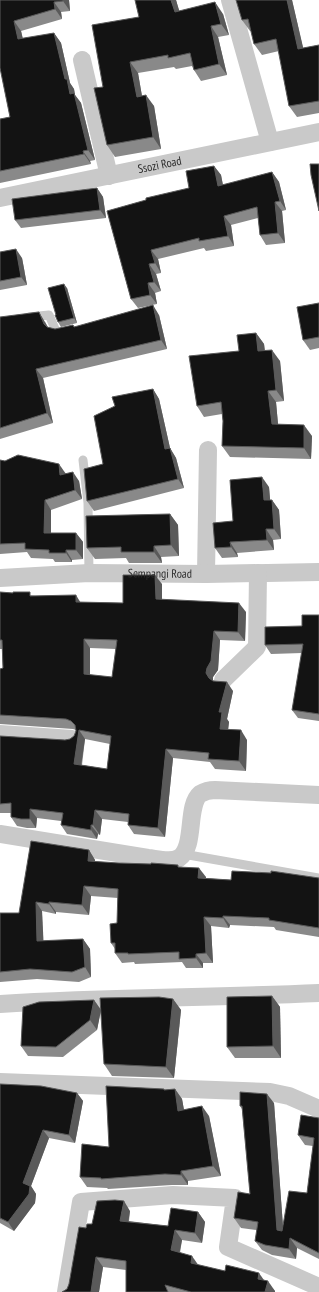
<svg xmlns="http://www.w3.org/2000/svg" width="319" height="1292" font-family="'PT Sans Narrow',sans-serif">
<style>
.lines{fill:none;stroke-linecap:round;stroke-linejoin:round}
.service{stroke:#c9c9c9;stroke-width:9}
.minor{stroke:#c9c9c9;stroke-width:18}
.wall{fill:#898989;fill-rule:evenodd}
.shaded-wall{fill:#5a5a5a}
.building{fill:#131313;stroke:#5a5a5a;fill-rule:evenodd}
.labels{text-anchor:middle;stroke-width:4;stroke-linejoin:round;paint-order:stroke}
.street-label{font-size:12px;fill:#2c2c2c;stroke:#fff}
</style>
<rect width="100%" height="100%" fill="#fff"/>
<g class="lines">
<g class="service">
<polyline points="29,317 49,315 56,331 61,333 65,332"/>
<polyline points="83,460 88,503 89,573"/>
<polyline points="183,854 319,878"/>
</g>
<g class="minor">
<polyline points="230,0 270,142"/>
<polyline points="82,60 109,176"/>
<path id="s1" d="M0 198 319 132"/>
<polyline points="206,574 208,450"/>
<path id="s2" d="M0 578 89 573 206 574 319 572"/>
<polyline points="223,680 257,647 258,573"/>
<polyline points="0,734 72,739"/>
<path d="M0 834 148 858C157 859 171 863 179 858 196 847 186 806 200 794 205 791 209 790 215 790L319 795"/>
<path d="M0 1004C106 997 213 998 319 993"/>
<polyline points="0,1082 270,1092 289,1096 319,1109"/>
<polyline points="66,1292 81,1202 173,1195 235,1198 228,1247 319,1287"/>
</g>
</g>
<g class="wall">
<polygon points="0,0 69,0 70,11 61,12 62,19 21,31 23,39 54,33 61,43 70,83 74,89 75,95 81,103 95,160 90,161 91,164 0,183 0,119 10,117 2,78"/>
<polygon points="176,0 179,11 223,14 229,35 218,37 227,75 201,81 194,70 192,66 176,69 174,67 138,73 142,96 154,106 161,149 115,157 107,145 103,87"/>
<polygon points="292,0 303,48 319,45 319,113 297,117 289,106 279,51 262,55 254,44 251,31 250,31 242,20"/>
<polygon points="214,166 221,175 223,185 272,172 279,182 286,210 282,211 285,243 266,245 260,235 258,218 231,225 234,246 206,251 204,248 158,259 161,273 156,274 161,291 155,293 157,304 138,308 131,299 107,211 189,188"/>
<polygon points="97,188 103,197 106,218 21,228 15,220"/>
<polygon points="0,252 22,258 27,285 0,290"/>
<polygon points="67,288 77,323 61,327 58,322"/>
<polygon points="319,303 319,348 310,350 303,340"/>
<polygon points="159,315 167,349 43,378 53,423 0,439 0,317 45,322 48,327 55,329 73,325 74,327"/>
<polygon points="256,333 264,344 265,351 280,361 284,401 276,402 278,424 312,436 311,459 230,457 222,446 223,421 222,414 204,417 197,406 239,351"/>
<polygon points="153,389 159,399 170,448 176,458 184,488 94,511 87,501 103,464"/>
<polygon points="0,460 66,474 79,481 82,499 51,510 51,533 76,533 83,542 83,559 72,560 72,562 55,562 53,559 31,558 27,552 0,554"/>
<polygon points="269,487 270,500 272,500 279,510 281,539 273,540 274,550 237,553 238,557 222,558 215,548 233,521"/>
<polygon points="170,514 178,525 179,556 161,557 162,563 129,563 126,558 95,559 87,548"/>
<path d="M162 584V600L246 612 245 641 220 640 218 670 213 677V680L233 691 227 719 229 722 228 730 247 740 246 771 215 769 210 762 173 758 165 837 134 834 128 825V822L102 819 100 835 98 834 97 839 67 834 61 825V821L37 818 36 828H27L17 826 11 817V813H0V736L65 740 70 739 74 736 76 731V730L73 729 0 724V669L3 668 2 649H0V592L13 593 80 602 123 603ZM90 648 116 649 112 677 90 675ZM85 739 110 744 107 769 82 765Z"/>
<polygon points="319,615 319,721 298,718 292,710 302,653 271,654 265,645 302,626"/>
<polygon points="89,850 95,860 95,862 179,867 206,877 206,878 231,880 319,878 319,937 276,930 274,927 230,925 229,928 211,926 213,963 203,963 203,968 186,968 182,962 135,964 134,962 122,963 115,953 115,949 111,943 117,923 118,898 91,896 89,915 56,912 56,914 42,911 43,941 83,939 90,949 91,977 79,982 37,979 0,982 0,942 19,913"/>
<polygon points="272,996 280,1007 281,1058 235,1058 227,1047"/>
<polygon points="173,999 181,1010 174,1078 112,1076 104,1064"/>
<polygon points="94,1000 101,1010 97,1030 63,1057 28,1056 21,1046"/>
<polygon points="0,1084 77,1093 83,1101 75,1143 49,1138 31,1186 36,1194 35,1203 14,1231 0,1223"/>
<polygon points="164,1089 165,1090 175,1089 182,1099 184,1110 209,1116 221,1176 188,1181 188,1185 172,1185 108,1189 107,1188 87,1187 80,1177"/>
<polygon points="274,1103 283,1227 307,1193 313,1146 305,1145 298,1135 319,1118 319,1259 297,1248 296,1259 272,1255 262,1250 255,1241 257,1230 241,1228 234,1218 250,1194 242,1109 240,1106"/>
<polygon points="130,1211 129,1221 168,1226 198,1212 205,1222 202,1243 182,1240 180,1253 198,1265 264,1280 275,1291 275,1292 126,1292 126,1270 103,1267 99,1292 62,1292 67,1289 69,1284 86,1228 92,1224"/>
</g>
<g class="shaded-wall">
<polygon points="63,0 69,0 70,11 63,1"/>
<polygon points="171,0 176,0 183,23 175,12"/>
<polygon points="287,0 292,0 306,60 298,49"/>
<polygon points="54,2 61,12 62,19 55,9"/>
<polygon points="215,2 223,14 229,35 221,24"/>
<polygon points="14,21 21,31 25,49 18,39"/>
<polygon points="211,26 218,37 227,75 219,64"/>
<polygon points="54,33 61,43 70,83 74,89 75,95 81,103 95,160 88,150 65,79"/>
<polygon points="130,62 138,73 144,108 137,97"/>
<polygon points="146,95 154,106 161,149 153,137"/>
<polygon points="83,151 90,161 91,164 84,154"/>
<polygon points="214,166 221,175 225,196 218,186"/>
<polygon points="272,172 279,182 286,210 280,201"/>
<polygon points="97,188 103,197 106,218 100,210"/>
<polygon points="275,202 282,211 285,243 278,233"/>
<polygon points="224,216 231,225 234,246 228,236"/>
<polygon points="16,249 22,258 27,285 21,277"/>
<polygon points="151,250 158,259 161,273 155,263"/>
<polygon points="149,264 156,274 161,291 154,282"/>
<polygon points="148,283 155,293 157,304 150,295"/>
<polygon points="64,284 67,288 77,323 74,318"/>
<polygon points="153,305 159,315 167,349 161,340"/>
<polygon points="39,312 45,322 51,334 44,324"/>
<polygon points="256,333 264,344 266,362 258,351"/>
<polygon points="272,350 280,361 284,401 276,390"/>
<polygon points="36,369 43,378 53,423 47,413"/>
<polygon points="153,389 159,399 170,448 176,458 184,488 178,479 165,449"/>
<polygon points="268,391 276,402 279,435 272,424"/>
<polygon points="304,425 312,436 311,459 304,448"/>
<polygon points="59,464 66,474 67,485 60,475"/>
<polygon points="73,472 79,481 82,499 75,490"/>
<polygon points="262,477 269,487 271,510 264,500"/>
<polygon points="45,500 51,510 51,542 44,533"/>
<polygon points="272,500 279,510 281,539 274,529"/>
<polygon points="170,514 178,525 179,556 171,545"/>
<polygon points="266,529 273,540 274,550 267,540"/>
<polygon points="76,533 83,542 83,559 76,550"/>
<polygon points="230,542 237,553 238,557 231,547"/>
<polygon points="154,546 161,557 162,563 154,552"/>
<polygon points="66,550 72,560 72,562 66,553"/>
<polygon points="155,575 162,584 162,608 156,599"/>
<polygon points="76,595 82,605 76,602"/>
<polygon points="239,603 246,612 245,641 238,632"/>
<polygon points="214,631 220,640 218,670 213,677 213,682 209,678 206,673 207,668"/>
<polygon points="84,639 90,648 90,683 84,674"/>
<polygon points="227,682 233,691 227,719 229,722 227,738 220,729 219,712"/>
<polygon points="79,730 85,739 80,773 74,764"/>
<polygon points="241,730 247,740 246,771 239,761"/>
<polygon points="166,749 173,758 165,837 158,828"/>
<polygon points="30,809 37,818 36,828 30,819"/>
<polygon points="95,810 102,819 100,835 93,825"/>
<polygon points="91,825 98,834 97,839 91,830"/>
<polygon points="89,850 95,860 94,871 88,861"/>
<polygon points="199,868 206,877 205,887 198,878"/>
<polygon points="84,886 91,896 89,915 82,905"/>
<polygon points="36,902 42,911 44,951 37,941"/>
<polygon points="49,902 56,912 56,914 49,904"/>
<polygon points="223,916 230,925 229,928 223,918"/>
<polygon points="204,917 211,926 213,963 206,953"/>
<polygon points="83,939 90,949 91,977 85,967"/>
<polygon points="196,954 203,963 203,968 196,958"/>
<polygon points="272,996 280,1007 281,1058 273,1046"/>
<polygon points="173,999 181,1010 174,1078 166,1067"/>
<polygon points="94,1000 101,1010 97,1030 90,1020"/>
<polygon points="175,1089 182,1099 186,1121 178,1111"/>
<polygon points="77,1093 83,1101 75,1143 69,1135"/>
<polygon points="267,1094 274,1103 284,1240 277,1230"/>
<polygon points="202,1106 209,1116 221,1176 213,1166"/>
<polygon points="43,1130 49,1138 31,1186 36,1194 35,1203 14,1231 8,1222"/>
<polygon points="181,1171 188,1181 188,1185 181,1175"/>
<polygon points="124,1201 130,1211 127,1230 120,1221"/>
<polygon points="198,1212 205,1222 202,1243 195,1233"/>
<polygon points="175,1230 182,1240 178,1260 171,1250"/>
<polygon points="290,1238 297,1248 296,1259 289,1249"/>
<polygon points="192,1256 199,1266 191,1263"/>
<polygon points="96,1257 103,1267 99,1292 91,1292"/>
<polygon points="259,1273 266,1283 258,1279"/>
<polygon points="268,1281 275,1291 275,1292 265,1292"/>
</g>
<g class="building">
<polygon points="0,0 63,0 63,1 54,2 55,9 14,21 18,39 54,33 65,79 67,79 70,94 74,93 88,150 83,151 84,154 0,171 0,119 10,117 0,68"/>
<polygon points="135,0 171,0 175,12 215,2 221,24 211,26 219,64 194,70 190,53 168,58 168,55 130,62 137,97 146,95 153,137 107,145 94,88 103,87 92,25 139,17"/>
<polygon points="236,0 287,0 298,49 319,45 319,101 289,106 276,39 254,44 248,19 242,20"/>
<polygon points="310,164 319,164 319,211 311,175"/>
<polygon points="214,166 218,186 272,172 280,201 275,202 278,233 260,235 257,207 224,216 228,236 199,241 199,238 151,250 155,263 149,264 154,282 148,283 150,295 131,299 107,211 146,200 146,198 189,188 186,171"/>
<polygon points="97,188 100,210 15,220 12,199"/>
<polygon points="16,249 21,277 0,281 0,252"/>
<polygon points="64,284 74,318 58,322 55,315 56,315 48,288"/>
<polygon points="319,303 319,337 303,340 297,307"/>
<polygon points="153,305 161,340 36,369 47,413 0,428 0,317 39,312 44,324 47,327 55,329 73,325 74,327"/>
<polygon points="256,333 258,351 272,350 276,390 268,391 272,424 304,425 304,448 222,446 223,421 221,402 197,406 189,356 239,351 237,335"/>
<polygon points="153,389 165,449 170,448 178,479 87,501 84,469 103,464 94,416 115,406 112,397"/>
<polygon points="18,455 59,464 60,475 73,472 75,490 45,500 44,533 76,533 76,550 66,550 66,553 49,553 49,550 25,549 25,543 0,544 0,460 5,461"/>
<polygon points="262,477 264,500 272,500 274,529 266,529 267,540 230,542 231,547 215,548 213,523 233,521 230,480"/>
<polygon points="170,514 171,545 154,546 154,552 121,552 121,547 87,548 86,516"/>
<path d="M123 575H155L156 599 239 603 238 632 214 631 211 661 207 668 206 673 209 678 213 681 227 682 219 712H222L220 729 241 730 239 761 208 759 209 753 166 749 158 828 128 825 129 814 95 810 93 825H91V830L61 825 63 813 30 809V819H21L11 817V803L0 804V736L65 740 70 739 74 736 76 731 75 725 71 721 66 719 0 715V669L3 668 2 640H0V592L13 593V592H30V596L76 595V602L123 603ZM84 639 117 640 112 677 84 674ZM79 730 111 736 107 769 74 764Z"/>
<polygon points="302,615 319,615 319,714 292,710 303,644 265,645 265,627 302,626"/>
<polygon points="31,841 89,850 88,861 119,863 151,864 151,863 178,865 178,867 199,868 198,878 231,880 232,871 271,873 271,871 319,878 319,928 269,920 269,918 223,916 223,918 204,917 206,953 196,954 196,958 179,959 179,952 128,954 128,953 115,953 115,943 111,943 110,924 117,923 118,889 84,886 82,905 49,902 49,904 36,902 37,941 83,939 85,967 72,972 30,969 0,972 0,913 19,913"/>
<polygon points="272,996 273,1046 227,1047 227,997"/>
<polygon points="159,997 173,999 166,1067 104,1064 100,998"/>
<polygon points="94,1000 90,1020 56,1047 21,1046 23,1007 39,1002"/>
<polygon points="0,1084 41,1086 77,1093 69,1135 43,1130 23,1183 30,1186 29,1194 8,1222 0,1218"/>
<polygon points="106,1086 164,1089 164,1090 175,1089 178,1111 202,1106 213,1166 181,1171 181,1175 165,1174 101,1179 101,1178 80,1177 82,1144 109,1147"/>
<polygon points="240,1092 267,1094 277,1230 282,1231 289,1191 307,1193 314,1138 298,1135 301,1115 319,1118 319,1253 290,1238 289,1249 265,1245 255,1241 258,1222 234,1218 238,1192 250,1194 242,1106 240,1106"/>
<polygon points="115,1200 124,1201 120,1221 168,1226 171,1208 198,1212 195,1233 175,1230 171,1250 192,1256 191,1263 225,1271 226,1265 259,1273 258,1279 268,1281 265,1292 191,1292 165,1285 168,1292 126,1292 126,1261 96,1257 91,1292 62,1292 67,1289 69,1284 79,1227 86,1228 87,1224 92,1224 97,1201"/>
</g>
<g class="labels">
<g class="street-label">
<text dy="4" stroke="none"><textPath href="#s1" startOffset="163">Ssozi Road</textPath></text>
<text dy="4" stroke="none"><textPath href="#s2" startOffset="160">Sempangi Road</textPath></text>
</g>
</g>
</svg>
